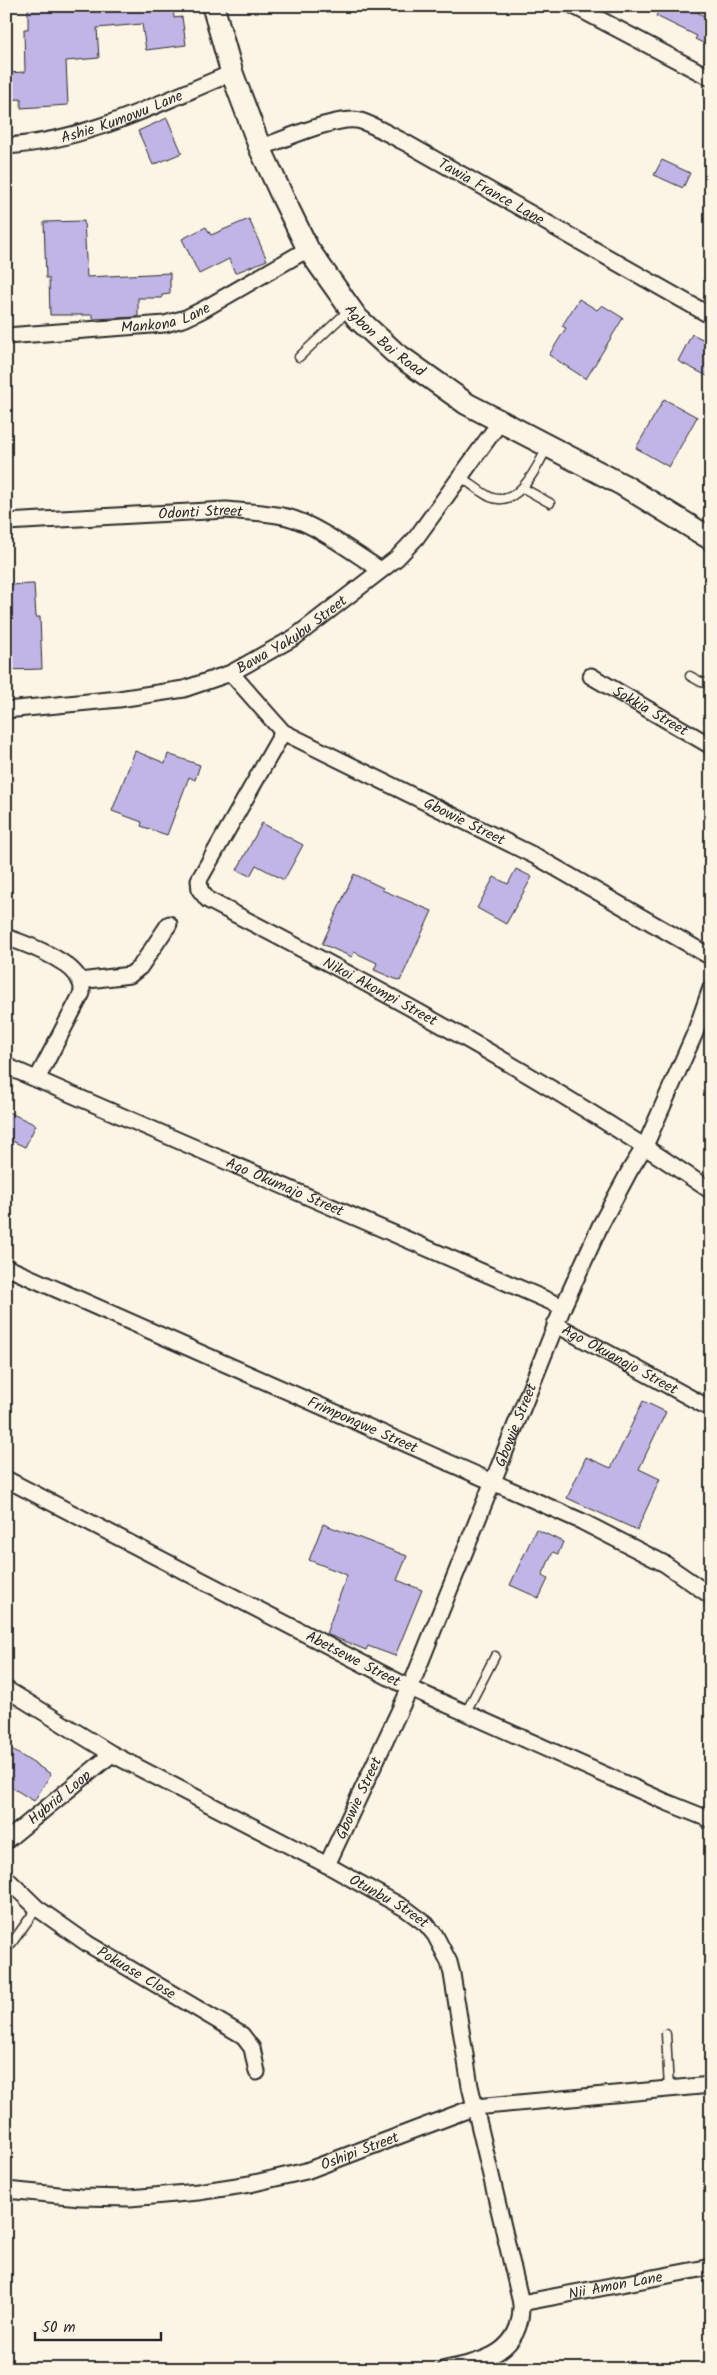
<svg xmlns="http://www.w3.org/2000/svg" width="717" height="2375" font-family="Kalam,sans-serif">
<style>
.building{fill:#c0b5e6;stroke:#2b2b2b}
.lines{fill:none;stroke-linecap:round;stroke-linejoin:round}
.lane-casing{stroke:#2b2b2b;stroke-width:11}
.street-casing{stroke:#2b2b2b;stroke-width:19}
.secondary-casing{stroke:#2b2b2b;stroke-width:25}
.lane{stroke:#fcf5e5;stroke-width:8}
.street{stroke:#fcf5e5;stroke-width:15}
.secondary{stroke:#fcf5e5;stroke-width:21}
.labels{text-anchor:middle;stroke-width:4;stroke-linejoin:round;paint-order:stroke}
.street-label{font-size:15px;fill:#2b2b2b;stroke:#fcf5e5}
</style>
<rect width="100%" height="100%" fill="#fcf5e5"/>
<filter id="ink" filterUnits="userSpaceOnUse"><feTurbulence type="fractalNoise" baseFrequency=".02" numOctaves="2"/><feDisplacementMap in="SourceGraphic" scale="10" xChannelSelector="R" yChannelSelector="G"/><feConvolveMatrix kernelMatrix="1 2 1 2 8 2 1 2 1" color-interpolation-filters="sRGB"/></filter>
<g filter="url(#ink)">
<g class="building">
<polygon points="28,6 173,6 174,18 182,17 186,45 146,50 142,24 97,28 99,58 66,61 68,105 21,108 21,99 6,100 6,73 25,72 24,29 28,29"/>
<polygon points="661,6 700,6 697,12 706,17 711,8 711,47 695,39 697,36 656,16"/>
<polygon points="167,118 182,153 153,165 138,131"/>
<polygon points="662,160 690,173 683,188 654,175"/>
<polygon points="249,219 267,260 235,273 229,259 199,274 182,239 206,227 211,235"/>
<polygon points="84,221 87,277 170,273 170,294 162,295 162,298 138,298 138,317 93,319 93,315 50,315 49,278 46,278 44,222"/>
<polygon points="579,299 597,310 602,305 623,318 586,379 549,355 566,328 562,326"/>
<polygon points="692,334 711,343 711,378 678,361"/>
<polygon points="664,399 697,417 669,467 636,448"/>
<polygon points="34,584 36,617 40,617 42,669 6,670 6,585"/>
<polygon points="135,751 165,763 168,754 200,765 195,780 189,777 167,835 141,826 142,822 112,811"/>
<polygon points="262,823 303,845 284,880 256,865 250,876 237,870"/>
<polygon points="516,869 532,877 506,924 477,908 494,877 508,884"/>
<polygon points="354,874 383,888 382,890 432,911 400,981 374,970 377,963 354,952 352,957 322,944"/>
<polygon points="6,1111 36,1125 25,1147 6,1138"/>
<polygon points="643,1401 666,1412 639,1469 660,1479 637,1530 567,1498 586,1457 611,1468"/>
<polygon points="323,1524 407,1556 397,1580 422,1590 395,1656 368,1646 366,1650 326,1634 347,1575 309,1560"/>
<polygon points="536,1529 563,1542 558,1554 553,1552 542,1576 548,1579 539,1598 510,1585"/>
<polygon points="6,1746 51,1774 34,1801 6,1784"/>
</g>
<g class="lines">
<g class="lane-casing">
<g id="lane">
<polyline points="299,357 349,310"/>
<path d="M461 477C470 483 480 492 490 497 518 509 537 467 547 448"/>
<polyline points="523,488 550,503"/>
<polyline points="690,676 701,682 711,684"/>
<polyline points="466,1712 495,1656"/>
<polyline points="6,1951 37,1908"/>
<polyline points="666,2034 669,2089"/>
</g>
</g>
<g class="street-casing">
<g id="street">
<polyline points="574,6 711,78"/>
<path id="s1" d="M6 146C86 141 159 103 232 73"/>
<path id="s2" d="M260 148C282 140 340 114 361 121 376 126 392 136 406 143L711 316"/>
<path id="s3" d="M6 336 165 324 186 318 204 309 308 249"/>
<path id="s4" d="M6 522 226 510C246 512 267 512 287 517 316 524 355 554 381 570"/>
<path id="s5" d="M231 673 283 732 537 857 711 957"/>
<path id="s6" d="M591 676 711 746"/>
<path id="s7" d="M6 710 119 699 184 689 231 673 295 637 397 558 416 538 500 422"/>
<path id="s8" d="M283 732 199 880 200 890 208 900C380 989 551 1081 711 1191"/>
<path d="M6 937C26 944 72 960 80 981 82 984 82 989 82 993L37 1079"/>
<polyline points="80,981 130,975 140,967 169,924"/>
<path id="s9" d="M6 1066 563 1307"/>
<path id="s10" d="M6 1267 581 1521 665 1564 711 1596"/>
<path id="s11" d="M555 1324 711 1409"/>
<path id="s12" d="M6 1479 410 1688 666 1802 711 1820"/>
<path id="s13" d="M6 1689 112 1754 327 1865 406 1909 426 1924 435 1935 449 1962 452 1974 470 2086 521 2303C523 2351 485 2362 445 2369"/>
<path id="s14" d="M6 1841 112 1754"/>
<path id="s15" d="M327 1865 410 1688 563 1307 600 1226 630 1170 645 1146 695 1033 711 988"/>
<path id="s16" d="M6 1878 37 1908 88 1944 242 2035 252 2048 257 2072"/>
<path id="s17" d="M6 2190 80 2197 130 2198 198 2192 250 2184 306 2171 475 2107 711 2085"/>
<path id="s18" d="M521 2303 711 2267"/>
</g>
</g>
<g class="secondary-casing">
<g id="secondary">
<path id="s19" d="M213 6 232 73 260 148 283 198 308 249 357 318 394 352 467 404 623 485 711 539"/>
</g>
</g>
<use href="#lane" class="lane"/>
<use href="#street" class="street"/>
<use href="#secondary" class="secondary"/>
</g>
</g>
<g class="labels">
<g class="street-label">
<text dy="5" stroke="none"><textPath href="#s1" startOffset="120">Ashie Kumowu Lane</textPath></text>
<text dy="5" stroke="none"><textPath href="#s2" startOffset="254">Tawia France Lane</textPath></text>
<text dy="5" stroke="none"><textPath href="#s3" startOffset="161">Mankona Lane</textPath></text>
<text dy="5" stroke="none"><textPath href="#s19" startOffset="382">Agbon Boi Road</textPath></text>
<text dy="5" stroke="none"><textPath href="#s4" startOffset="195">Odonti Street</textPath></text>
<text dy="5" stroke="none"><textPath href="#s7" startOffset="301">Bawa Yakubu Street</textPath></text>
<text dy="5" stroke="none"><textPath href="#s6" startOffset="69">Sokkia Street</textPath></text>
<text dy="5" stroke="none"><textPath href="#s5" startOffset="281">Gbowie Street</textPath></text>
<text dy="5" stroke="none"><textPath href="#s8" startOffset="388">Nikoi Akompi Street</textPath></text>
<text dy="5" stroke="none"><textPath href="#s9" startOffset="304">Ago Okumajo Street</textPath></text>
<text dy="5" stroke="none"><textPath href="#s11" startOffset="74">Ago Okuanajo Street</textPath></text>
<text dy="5" stroke="none"><textPath href="#s15" startOffset="479">Gbowie Street</textPath></text>
<text dy="5" stroke="none"><textPath href="#s10" startOffset="390">Frimpongwe Street</textPath></text>
<text dy="5" stroke="none"><textPath href="#s12" startOffset="391">Abetsewe Street</textPath></text>
<text dy="5" stroke="none"><textPath href="#s14" startOffset="69">Hybrid Loop</textPath></text>
<text dy="5" stroke="none"><textPath href="#s15" startOffset="74">Gbowie Street</textPath></text>
<text dy="5" stroke="none"><textPath href="#s13" startOffset="438">Otunbu Street</textPath></text>
<text dy="5" stroke="none"><textPath href="#s16" startOffset="162">Pokuase Close</textPath></text>
<text dy="5" stroke="none"><textPath href="#s17" startOffset="360">Oshipi Street</textPath></text>
<text dy="5" stroke="none"><textPath href="#s18" startOffset="96">Nii Amon Lane</textPath></text>
</g>
</g>
<rect width="717" height="2375" fill="none" stroke="#fcf5e5" stroke-width="25"/>
<rect x="12" y="12" width="692" height="2350" fill="none" stroke="#2b2b2b" stroke-width="2" filter="url(#ink)"/>
<path d="M35 2332v8h126v-8" fill="none" stroke="#2b2b2b" stroke-width="2.5"/>
<text x="42" y="2332" font-size="15" fill="#2b2b2b" stroke="#fcf5e5" stroke-width="4" paint-order="stroke">50 m</text>
</svg>
